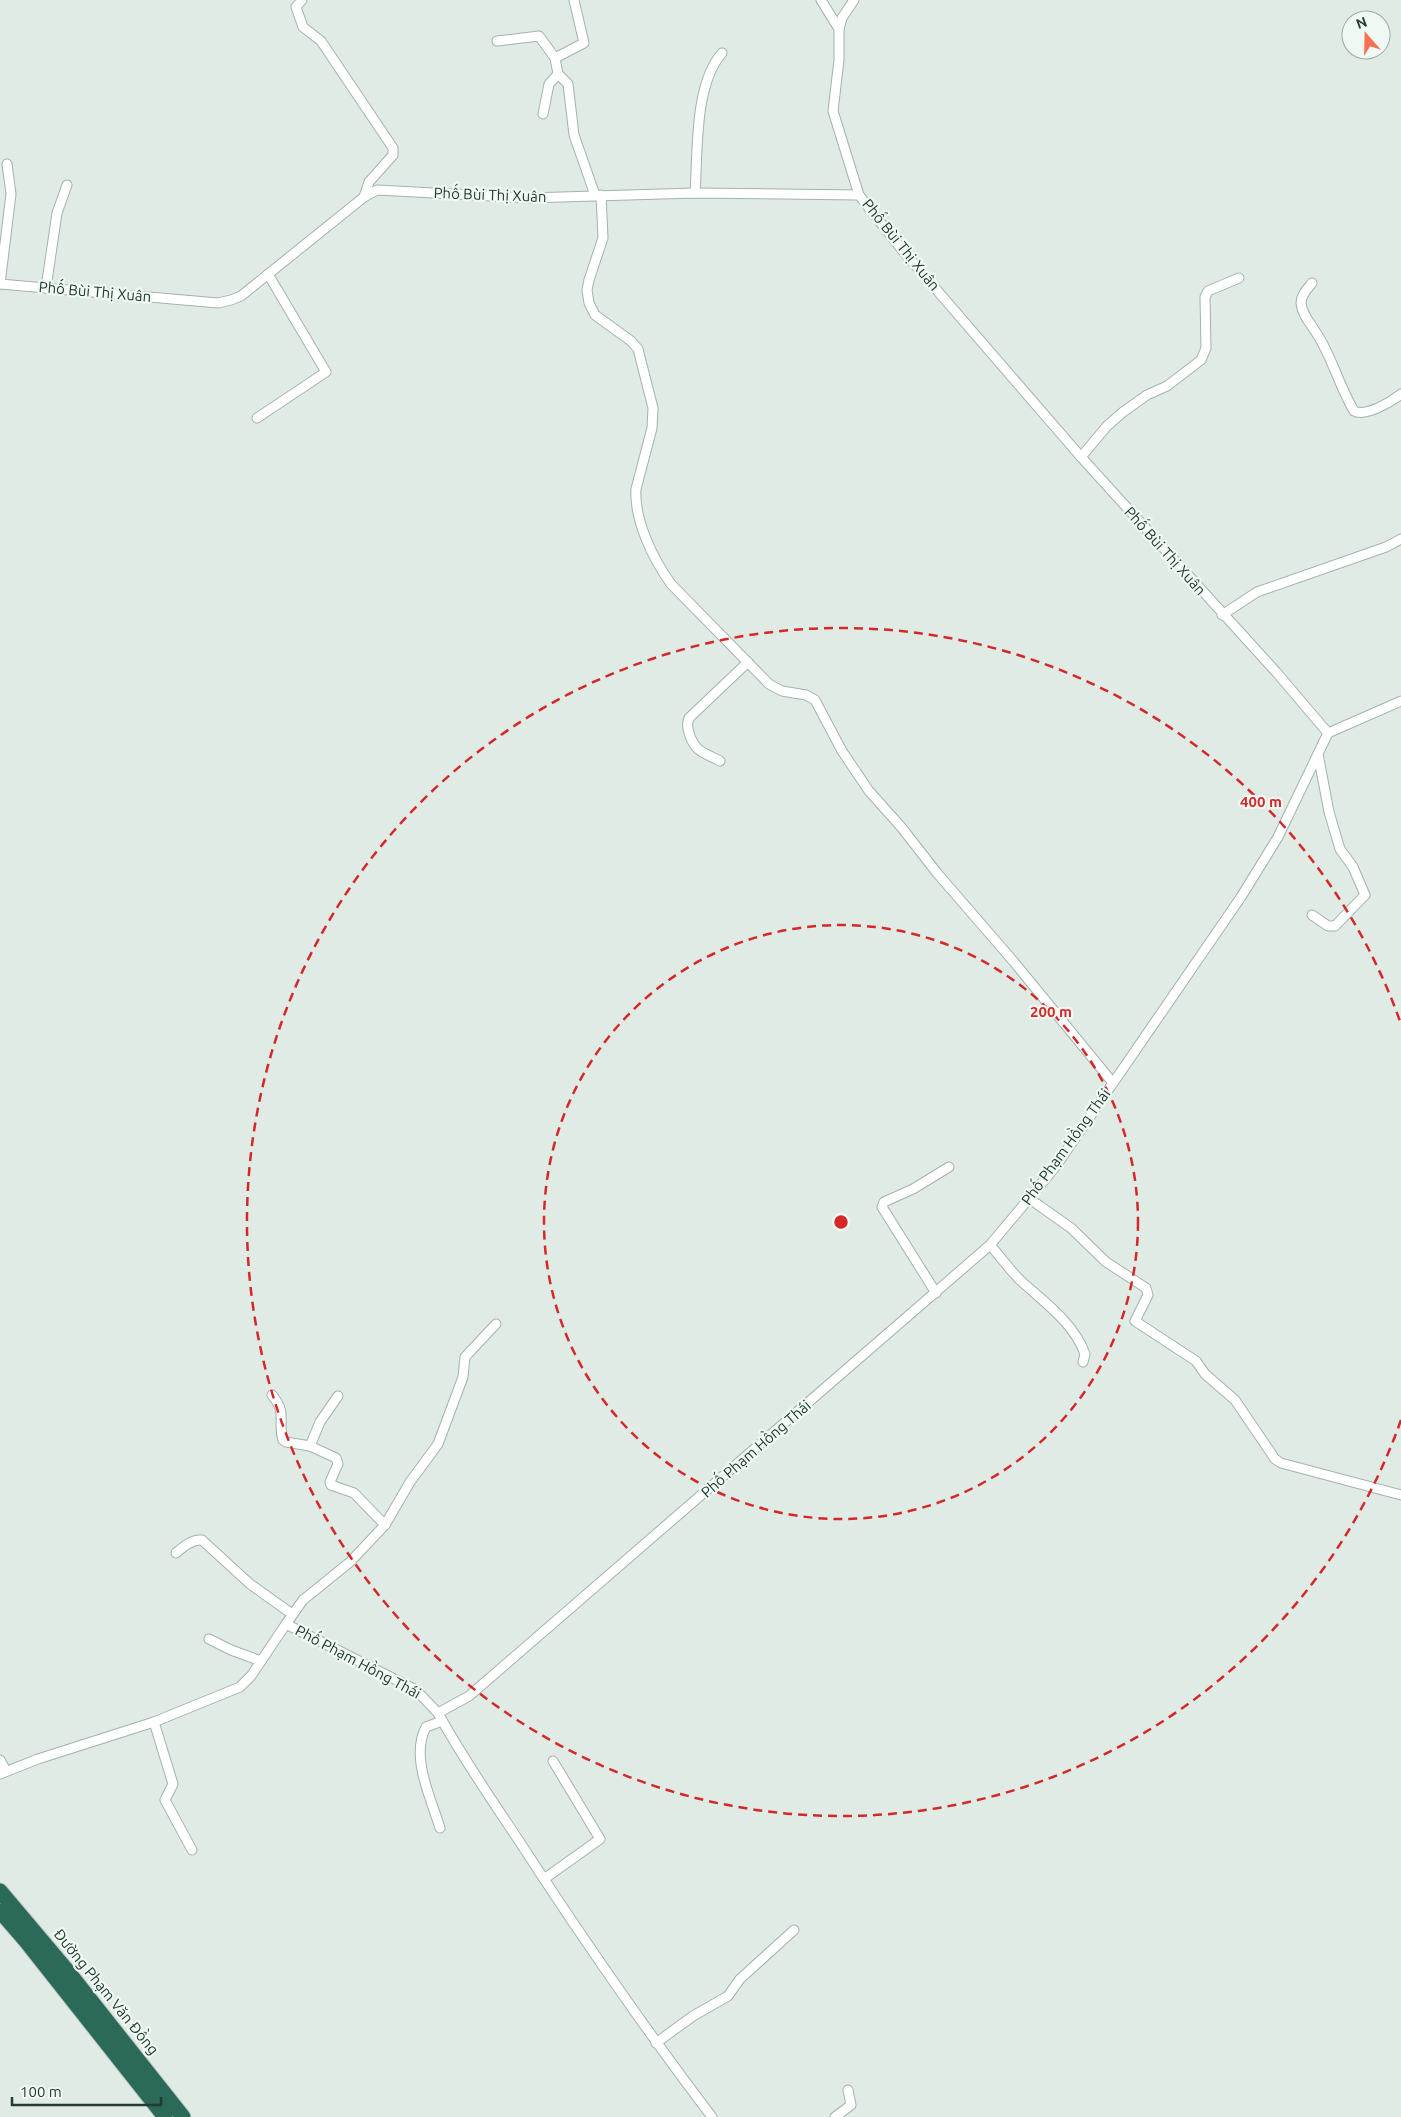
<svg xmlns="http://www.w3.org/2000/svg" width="1401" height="2117" font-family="Ubuntu,sans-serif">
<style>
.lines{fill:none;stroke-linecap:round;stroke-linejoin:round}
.street-casing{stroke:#a3b3ac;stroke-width:11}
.highway-casing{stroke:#c1c8c6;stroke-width:17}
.street{stroke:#fff;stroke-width:9}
.highway{stroke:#2b6959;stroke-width:15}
.ring{fill:none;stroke:#d62828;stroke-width:2.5;stroke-dasharray:9 6}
.labels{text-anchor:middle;stroke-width:4.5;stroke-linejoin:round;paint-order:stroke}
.street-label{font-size:15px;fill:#203c33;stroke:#f0f8f3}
.centre{fill:#d62828;stroke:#f0f8f3;stroke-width:2.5}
.ring-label{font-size:15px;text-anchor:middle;font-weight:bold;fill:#d62828;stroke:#f0f8f3;stroke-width:4.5;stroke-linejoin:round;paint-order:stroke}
</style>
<rect width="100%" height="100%" fill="#e0ebe5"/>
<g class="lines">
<g class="street-casing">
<g id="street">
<polyline points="302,0 296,7 303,27 321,41 393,148 393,155 369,182 364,197"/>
<polyline points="821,0 839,29"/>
<polyline points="854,0 842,18 839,29 839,60 833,111 859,195"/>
<polyline points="497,41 539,36 555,58 558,74 568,84 574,135 595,195"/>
<polyline points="555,58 584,43 574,0"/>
<polyline points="543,114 549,84 558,74"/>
<path d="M695 193C698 152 694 85 722 53"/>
<path d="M601 195 603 238 589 280 587 290 589 303 595 315 631 341 638 349 653 408 652 428 636 489C634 520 653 559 671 584L769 684 782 691 806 695 815 700 842 751 869 791 902 828 937 873 1014 962 1113 1083"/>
<path d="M1312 283C1307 289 1301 295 1301 303 1302 315 1311 324 1317 334 1332 357 1339 386 1354 411 1366 417 1391 402 1401 394"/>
<polyline points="0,284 218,303 231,300 241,296 364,197 377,190 528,198 695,193 859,195 903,251 1081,457 1277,673 1328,733"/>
<polyline points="0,284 11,194 7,164"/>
<polyline points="46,288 57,213 67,185"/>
<polyline points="257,418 326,372 268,274"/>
<polyline points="1081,457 1107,426 1123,412 1147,395 1167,386 1201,360 1206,348 1205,297 1208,291 1239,278"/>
<polyline points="1222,615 1257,592 1386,547 1401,539"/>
<polyline points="1328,733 1401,701"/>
<path d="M720 761C713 757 704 754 698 749 691 742 685 727 689 718L748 662"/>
<polyline points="1312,915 1328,926 1335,926 1365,895 1353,867 1340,849 1329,812 1318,754"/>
<polyline points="1030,1199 1071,1228 1106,1262 1146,1288 1148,1295 1135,1321 1196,1361 1205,1374 1235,1400 1275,1459 1281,1463 1401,1495"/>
<path d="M990 1245C1000 1256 1009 1269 1020 1280 1044 1302 1074 1323 1085 1354L1083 1362"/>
<polyline points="936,1293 882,1207 884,1202 913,1189 949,1167"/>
<path d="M272 1395C288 1414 277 1422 283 1440L286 1442 310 1446 336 1458 338 1464 330 1482 331 1485 354 1493 385 1525"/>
<polyline points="310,1446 320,1422 338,1396"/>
<path d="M176 1553C183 1547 192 1539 202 1540L250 1584 292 1614"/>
<polyline points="286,1624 303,1600 350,1562 385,1525 410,1482 438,1444 463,1377 465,1357 496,1324"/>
<polyline points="209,1639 231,1650 261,1661"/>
<path d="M438 1713C463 1759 494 1803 523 1847 583 1939 645 2029 712 2117"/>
<polyline points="154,1722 173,1784 165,1800 192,1850"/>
<polyline points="0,1760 6,1771"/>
<polyline points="0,1774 38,1759 154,1722 240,1687 251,1676 286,1624 416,1690 438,1713 469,1696 990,1245 1056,1166 1241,897 1278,837 1328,733"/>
<path d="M440 1828C431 1798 410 1757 426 1727L442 1721"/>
<polyline points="544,1879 600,1839 553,1761"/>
<polyline points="656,2043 693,2016 728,1996 740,1979 794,1930"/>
<polyline points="835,2117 851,2105 848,2090"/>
</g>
</g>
<g class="highway-casing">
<g id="highway">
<polyline points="0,1891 65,1968 183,2117"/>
<polyline points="0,1911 26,1941 165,2117"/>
</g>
</g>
<use href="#street" class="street"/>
<use href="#highway" class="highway"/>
</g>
<g class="ring">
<circle cx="841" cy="1222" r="297"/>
<path d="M1401 1420A594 594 0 1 1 1401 1024"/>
</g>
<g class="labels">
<g class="street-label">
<text transform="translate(490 195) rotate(2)" y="5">Phố Bùi Thị Xuân</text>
<text transform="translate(901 245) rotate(51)" y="5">Phố Bùi Thị Xuân</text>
<text transform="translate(95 292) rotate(5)" y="5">Phố Bùi Thị Xuân</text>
<text transform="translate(1165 551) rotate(48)" y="5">Phố Bùi Thị Xuân</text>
<text transform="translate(1066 1147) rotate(-54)" y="5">Phố Phạm Hồng Thái</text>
<text transform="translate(756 1449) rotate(-41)" y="5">Phố Phạm Hồng Thái</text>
<text transform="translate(358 1662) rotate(28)" y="5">Phố Phạm Hồng Thái</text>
<text transform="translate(106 1992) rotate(51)" y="5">Đường Phạm Văn Đồng</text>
</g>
</g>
<circle cx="841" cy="1222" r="8" class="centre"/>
<g class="ring-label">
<text x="1261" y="807">400 m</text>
<text x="1051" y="1017">200 m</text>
</g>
<g transform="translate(1366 35) rotate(340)"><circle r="24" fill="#f0f8f3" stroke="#9dada6"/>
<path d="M0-4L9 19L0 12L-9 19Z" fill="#f77252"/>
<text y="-8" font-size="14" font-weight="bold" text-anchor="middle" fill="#203c33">N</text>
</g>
<path d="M12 2097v8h149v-8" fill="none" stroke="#203c33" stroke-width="2.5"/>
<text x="20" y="2097" font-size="15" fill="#203c33" stroke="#f0f8f3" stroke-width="4" paint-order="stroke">100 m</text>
</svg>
